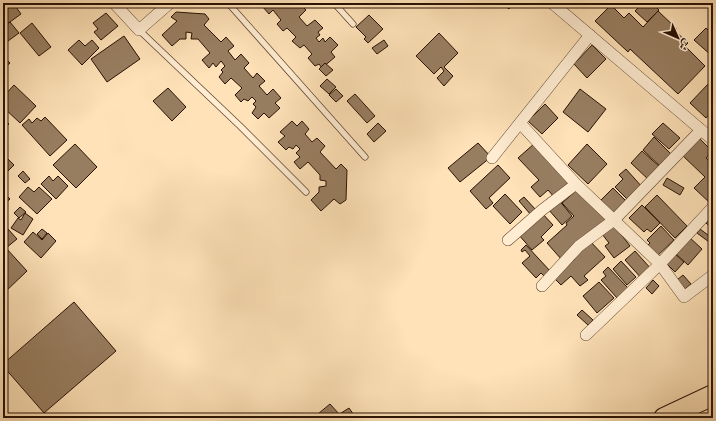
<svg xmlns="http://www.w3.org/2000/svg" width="716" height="421" font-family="'IM FELL English',Amiri,serif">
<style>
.building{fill:#987e61;stroke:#281103}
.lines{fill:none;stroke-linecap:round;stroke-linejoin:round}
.service-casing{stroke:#5e4530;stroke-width:7}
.minor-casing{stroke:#5e4530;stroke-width:12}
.motorway-casing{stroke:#281103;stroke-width:22}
.service{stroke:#ffecd1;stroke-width:5.5}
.minor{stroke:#ffecd1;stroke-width:11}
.motorway{stroke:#ffe2b8;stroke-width:20}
</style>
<rect width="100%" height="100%" fill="#ffe2b8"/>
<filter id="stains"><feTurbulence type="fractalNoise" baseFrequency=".005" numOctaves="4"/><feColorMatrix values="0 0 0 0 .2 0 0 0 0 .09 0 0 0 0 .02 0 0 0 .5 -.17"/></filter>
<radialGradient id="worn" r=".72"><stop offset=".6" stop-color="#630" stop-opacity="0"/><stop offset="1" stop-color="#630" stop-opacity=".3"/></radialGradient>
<g class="building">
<polygon points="5,3 13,3 21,14 3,27 3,4"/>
<polygon points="265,3 285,3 286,8 291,4 294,6 297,3 299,3 306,10 299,17 307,26 315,20 323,28 318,32 320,35 316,38 319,42 323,38 325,42 330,37 338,45 331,52 335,57 322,68 319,64 315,66 308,58 312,54 304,45 300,48 292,41 296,37 287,28 283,31 277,24 281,20 273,10 269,14 262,6"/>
<polygon points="504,3 513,3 509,9 503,4"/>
<polygon points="643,3 652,3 659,10 647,22 635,11"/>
<polygon points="611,5 624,18 629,13 643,27 658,11 677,29 675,31 688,43 685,46 705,66 678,94 630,49 628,52 595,21"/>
<polygon points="176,12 205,14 209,19 204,25 221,42 226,37 234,46 228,51 235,60 241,54 249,63 244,68 253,78 257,73 265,81 259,86 267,95 273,89 281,98 275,103 280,108 269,118 264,113 258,119 252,113 256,107 253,104 256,101 252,97 248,101 244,99 241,102 235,95 242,88 231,78 225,84 219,77 223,72 221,70 225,66 221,61 216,67 213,63 209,68 202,60 210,53 198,39 191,39 192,33 186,32 186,39 180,39 172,46 162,35 177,21 171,17"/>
<polygon points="106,13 118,26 101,40 94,32 98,29 93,23"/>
<polygon points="369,15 383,29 368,43 364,39 366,37 356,27"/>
<polygon points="10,22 19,33 8,41 3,35 3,27"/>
<polygon points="32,23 51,47 39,56 20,33"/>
<polygon points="706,28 713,35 713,55 712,56 694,40"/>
<polygon points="439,33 458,53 444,67 453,76 444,86 437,78 444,71 441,67 434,74 416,56"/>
<polygon points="124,36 140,59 107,82 91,59"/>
<polygon points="79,40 85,46 92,40 99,48 82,65 68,50"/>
<polygon points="384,40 388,46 377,54 372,48"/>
<polygon points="592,45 606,59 587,78 574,64"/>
<polygon points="3,50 5,50 3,56 10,63 3,69"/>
<polygon points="325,63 333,70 326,76 319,69"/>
<polygon points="327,79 336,87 329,94 320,86"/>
<polygon points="709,83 713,87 713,110 706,118 690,103"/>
<polygon points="14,85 36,106 20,123 3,107 3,97"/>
<polygon points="168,88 186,107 172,121 153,101"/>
<polygon points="336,89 343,96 336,102 329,95"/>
<polygon points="580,89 606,109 588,132 563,112"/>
<polygon points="355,94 375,116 367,123 347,101"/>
<polygon points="545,104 558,118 542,134 528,121"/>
<polygon points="45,117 67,140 50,156 22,125 29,119 32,123 37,118 41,121"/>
<polygon points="3,118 9,124 3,129"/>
<polygon points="292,121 297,126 302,121 309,129 305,134 312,142 317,138 325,146 320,152 336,169 341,164 347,170 346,200 340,204 334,199 321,211 311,200 319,192 319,187 326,186 326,181 320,180 320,175 308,162 300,169 294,162 300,157 296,153 300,149 296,145 293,149 289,147 286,150 278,142 285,136 280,132"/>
<polygon points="378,123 386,131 374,142 367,134"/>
<polygon points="663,123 680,138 669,149 652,134"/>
<polygon points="654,137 673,156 662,168 643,150"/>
<polygon points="698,137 712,151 706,158 713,165 713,199 710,203 694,188 705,177 681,154"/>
<polygon points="478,143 491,157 460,182 448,168"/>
<polygon points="535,143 572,183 555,198 548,190 540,197 531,187 539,180 518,158"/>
<polygon points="75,144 97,167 76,188 53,165"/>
<polygon points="587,144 607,164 588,184 568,165"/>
<polygon points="642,151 661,168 650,181 631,163"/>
<polygon points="3,154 14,165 3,176"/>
<polygon points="498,165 510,178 489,198 493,203 486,209 470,191"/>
<polygon points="626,169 643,188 629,201 615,187 623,179 619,175"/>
<polygon points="23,171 30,179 25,183 18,176"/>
<polygon points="49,176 53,181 58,176 68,186 56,199 41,184"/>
<polygon points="667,178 684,188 680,195 663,185"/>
<polygon points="28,187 34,192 39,187 52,199 37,214 19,197"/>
<polygon points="613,188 628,203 616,215 601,200"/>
<polygon points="578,189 608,219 562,260 547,243 567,225 566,223 574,216 562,203"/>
<polygon points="3,192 10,199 3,205"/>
<polygon points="505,194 522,212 510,224 493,206"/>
<polygon points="657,195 687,226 675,238 645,207"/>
<polygon points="524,197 536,210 531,215 519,201"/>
<polygon points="559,200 572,216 562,225 548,209"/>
<polygon points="642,205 660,223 651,232 647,229 644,232 629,218"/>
<polygon points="20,207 26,212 19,218 14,213"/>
<polygon points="25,213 33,219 23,235 11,228 18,218 21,220"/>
<polygon points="542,213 553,225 541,237 544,240 532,250 518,234"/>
<polygon points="710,218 713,221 713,229 706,223"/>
<polygon points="614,225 630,246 614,258 605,246 609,243 602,234"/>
<polygon points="661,226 674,240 655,258 645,248 650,243 647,240"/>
<polygon points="8,229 17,239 6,248 27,271 5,292 3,290 3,233"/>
<polygon points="42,229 47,233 42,239 37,234"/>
<polygon points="700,229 712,238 709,242 697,233"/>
<polygon points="33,232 42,240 48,233 56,241 41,258 24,242"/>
<polygon points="689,237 702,249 688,265 674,252"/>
<polygon points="589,240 605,257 584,276 588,280 580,286 571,276 561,285 554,278 575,259 572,255"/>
<polygon points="526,245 551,272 545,277 541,273 536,278 522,263 530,256 525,250 522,252 521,250"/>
<polygon points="635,251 652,270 642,279 625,260"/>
<polygon points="675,254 684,262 675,272 666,263"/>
<polygon points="621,261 636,277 627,285 613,269"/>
<polygon points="608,267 628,288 617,298 601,280 606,276 603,272"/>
<polygon points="683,275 691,284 685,289 677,280"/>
<polygon points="653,280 659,286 652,294 646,288"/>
<polygon points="599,282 614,298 597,313 583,296"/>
<polygon points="74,302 116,351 44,413 3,366 3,364"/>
<polygon points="582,310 593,320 588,325 577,315"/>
<polygon points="330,404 340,415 336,418 313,418"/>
<polygon points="349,408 356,418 340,418 338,415"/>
</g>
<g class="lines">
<g class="service-casing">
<g id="service">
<polyline points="228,3 365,157"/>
<polyline points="334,3 353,24"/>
<polyline points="139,30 240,126 306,192"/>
</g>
</g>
<g class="minor-casing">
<g id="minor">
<polyline points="114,3 139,30 170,3"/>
<polyline points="552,3 713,140"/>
<polyline points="520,123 576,184 660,264 684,297 713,275"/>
<polyline points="492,158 590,35"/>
<polyline points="508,240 542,210 576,184"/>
<polyline points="542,286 579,246 614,220 701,130"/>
<polyline points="586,335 660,264 713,207"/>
</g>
</g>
<g class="motorway-casing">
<polyline id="motorway" points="664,418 713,395"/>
</g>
<use href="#service" class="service"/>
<use href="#minor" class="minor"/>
<use href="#motorway" class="motorway"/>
</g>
<rect width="716" height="421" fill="none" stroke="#ffe2b8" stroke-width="16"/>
<rect x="4" y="4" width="708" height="413" fill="none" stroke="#281103" stroke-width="2"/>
<rect x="8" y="8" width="700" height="405" fill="none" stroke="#281103"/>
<g transform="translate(678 38) rotate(135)" stroke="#ffecd1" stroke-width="3" paint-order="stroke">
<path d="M0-3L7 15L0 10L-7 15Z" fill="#281103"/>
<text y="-6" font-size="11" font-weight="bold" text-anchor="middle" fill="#281103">ش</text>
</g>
<rect width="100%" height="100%" filter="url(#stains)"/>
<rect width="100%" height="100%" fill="url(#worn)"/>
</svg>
